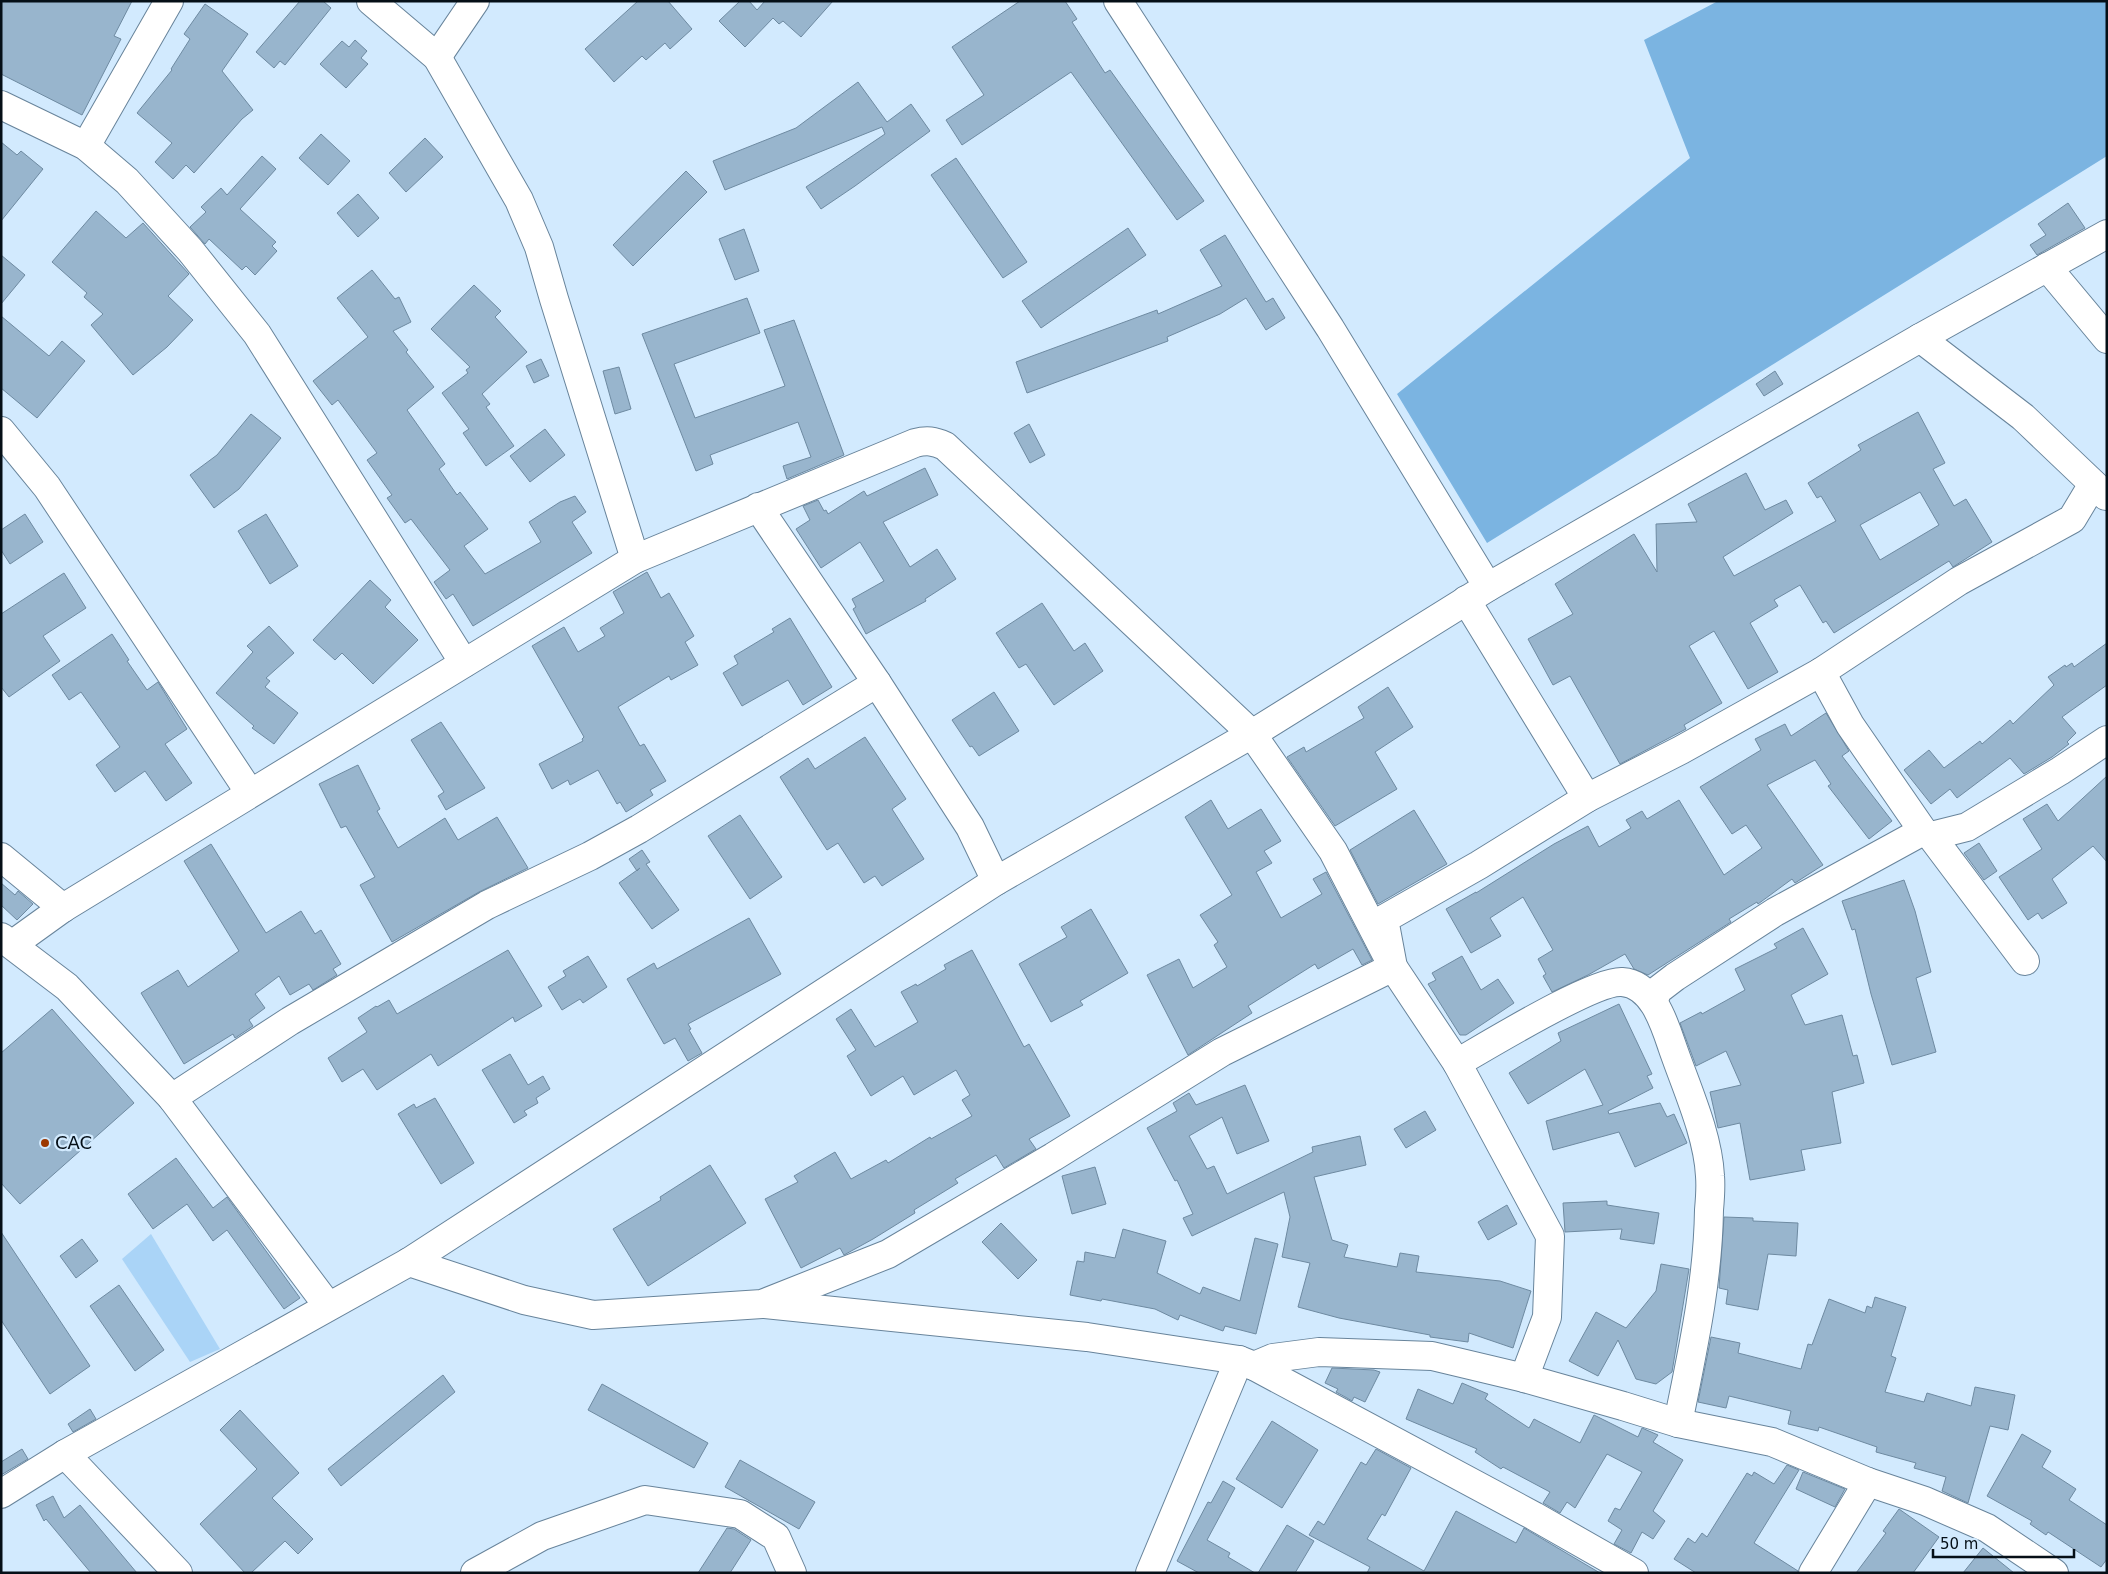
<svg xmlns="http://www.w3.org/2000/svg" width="2108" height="1574" font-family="'DejaVu Sans',sans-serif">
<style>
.green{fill:#aad4f7}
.forest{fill:#7bb4e1}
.building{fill:#98b5cd;stroke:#6e8aa1;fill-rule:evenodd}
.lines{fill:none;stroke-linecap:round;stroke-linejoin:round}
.minor-casing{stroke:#68849b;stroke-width:30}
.major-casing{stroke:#68849b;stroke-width:30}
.minor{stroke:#fff;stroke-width:28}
.major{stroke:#fff;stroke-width:28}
.poi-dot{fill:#9c3800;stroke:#d2eafe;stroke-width:2}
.labels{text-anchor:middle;stroke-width:4.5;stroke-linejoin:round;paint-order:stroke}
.poi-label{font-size:18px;fill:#050f17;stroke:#d2eafe;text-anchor:start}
</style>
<rect width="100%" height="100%" fill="#d2eafe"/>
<polygon class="green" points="151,1234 220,1349 190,1362 122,1259"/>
<polygon class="forest" points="1718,1 2107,1 2107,156 1487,543 1397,394 1690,158 1644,40"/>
<g class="building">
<polygon points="1,1 132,1 114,36 121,39 82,115 1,74"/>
<polygon points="300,1 323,1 331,8 285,65 280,61 274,68 256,52"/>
<polygon points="638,1 668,1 692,29 670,49 665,43 646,60 642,56 614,82 585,49"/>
<polygon points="740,1 749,1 757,10 765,1 833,1 801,37 783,21 779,24 773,18 745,47 719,21"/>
<polygon points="1020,1 1065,1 1077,19 1072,22 1105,73 1110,70 1204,201 1177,220 1071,72 962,145 946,120 984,95 952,47"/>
<polygon points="205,4 248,34 222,71 253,110 242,119 194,173 186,165 173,179 155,162 172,143 137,113 172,70 171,69 190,39 184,34"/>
<polygon points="355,40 367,51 361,58 368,64 346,88 320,64 342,41 349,47"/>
<polygon points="858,82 887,122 911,104 930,131 855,186 821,209 806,187 885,134 882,127 725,190 713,161 796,128"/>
<polygon points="321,134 350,161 328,185 299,158"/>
<polygon points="425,138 443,157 406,192 389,173"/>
<polygon points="1,142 17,155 21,151 43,169 1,221"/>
<polygon points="262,156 276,169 240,209 276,242 272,246 277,251 255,275 246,266 242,270 209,239 205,244 190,227 206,212 201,207 221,188 227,195"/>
<polygon points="956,158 1027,262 1003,278 931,175"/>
<polygon points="686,171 707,192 633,266 613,245"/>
<polygon points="358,194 379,218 358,237 337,213"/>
<polygon points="2068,203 2085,228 2037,255 2030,245 2046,235 2038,224"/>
<polygon points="96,211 126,238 143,223 189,274 168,296 193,320 167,347 133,375 91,325 103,314 84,297 87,293 52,262"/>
<polygon points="1128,228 1146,255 1041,328 1022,301"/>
<polygon points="744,229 759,271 735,280 719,239"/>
<polygon points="1225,235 1266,302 1273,298 1285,318 1266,330 1246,298 1220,314 1167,337 1168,341 1027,393 1016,362 1157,310 1158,314 1222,286 1200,250"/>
<polygon points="1,255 25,275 1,304"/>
<polygon points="372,270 395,299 399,297 411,322 393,331 408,350 406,352 434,387 407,410 445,464 439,469 457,495 460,492 488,529 464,546 485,574 541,542 529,522 560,502 575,496 586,512 572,522 592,553 473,626 453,594 446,599 434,582 450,570 411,519 405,523 387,498 392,495 367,460 377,453 338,400 332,405 313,381 368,337 337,298"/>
<polygon points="474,285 501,311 495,317 527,352 482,394 490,404 486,407 514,446 486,466 463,433 469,429 442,393 468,373 466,370 470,367 431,329"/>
<polygon points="747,298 760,333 674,364 695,418 785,386 764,330 794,320 844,455 787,479 783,466 811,457 798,422 710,455 713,464 696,471 642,334"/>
<polygon points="1,316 49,356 62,341 85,361 37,418 1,388"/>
<polygon points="541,359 549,376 534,383 526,366"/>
<polygon points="619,367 631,409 615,414 603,371"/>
<polygon points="1775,371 1783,384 1764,396 1756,384"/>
<path d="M1918 412 1945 463 1933 469 1954 506 1966 499 1992 542 1953 567 1949 561 1834 633 1826 621 1823 623 1800 585 1774 600 1778 606 1750 623 1778 672 1748 689 1714 631 1689 646 1722 703 1684 725 1686 729 1620 764 1570 676 1553 685 1528 639 1573 614 1555 584 1634 534 1657 572 1656 524 1697 522 1688 504 1746 473 1765 510 1786 500 1793 513 1723 557 1734 576 1836 521 1821 496 1817 498 1808 483 1861 450 1858 445ZM1920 492 1939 525 1880 560 1860 525Z"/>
<polygon points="251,414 281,438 239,489 214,508 190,475 217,455"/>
<polygon points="1029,424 1045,455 1030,463 1014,433"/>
<polygon points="545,429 565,455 530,482 510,456"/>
<polygon points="925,468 938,495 883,522 910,567 937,549 956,579 925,599 926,601 866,634 853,609 856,607 852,599 884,581 860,542 821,568 796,529 810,520 803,506 818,500 824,511 826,510 828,514 864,491 867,496"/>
<polygon points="25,514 43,542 10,564 1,550 1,530"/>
<polygon points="266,514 298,566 270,584 238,531"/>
<polygon points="647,572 661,598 669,593 694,636 685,642 698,665 671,680 669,676 618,707 640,746 644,744 666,781 650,790 653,795 626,812 620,802 617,804 598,770 570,785 568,780 552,789 539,764 583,741 582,739 584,737 532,646 564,627 578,652 605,636 600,628 624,613 613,592"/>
<polygon points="64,573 86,608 43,636 60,661 9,697 1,687 1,614"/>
<polygon points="370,580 391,600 385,607 418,640 373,684 342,653 335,660 313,640"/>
<polygon points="1042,603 1074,651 1085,643 1103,671 1054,705 1026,664 1019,668 996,633"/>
<polygon points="790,618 832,687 803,705 788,680 742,706 723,673 738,664 734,656 774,632 772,629"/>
<polygon points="269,626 294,653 266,678 270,681 265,687 298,713 274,744 252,728 254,726 216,693 253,652 247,646"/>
<polygon points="112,634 129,660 127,661 147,690 158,682 187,729 165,744 192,783 166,801 145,771 115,792 96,765 120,747 81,692 69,700 52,675"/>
<polygon points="2107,643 2107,685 2062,717 2076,733 2067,742 2069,744 2052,757 2024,774 2010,758 1957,798 1950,789 1931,804 1904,770 1929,750 1944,768 1980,741 1982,744 2010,720 2013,724 2054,685 2048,677 2065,665 2066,667 2072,663 2074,667"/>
<polygon points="1388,687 1413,727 1375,752 1397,789 1335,826 1287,757 1304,747 1306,752 1364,718 1358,707"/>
<polygon points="994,692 1019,731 979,756 972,746 970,747 952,720"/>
<polygon points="1826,713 1849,751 1842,756 1892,821 1869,839 1828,786 1831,784 1815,760 1767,785 1823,865 1795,883 1792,879 1758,904 1757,902 1729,919 1731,922 1648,975 1634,969 1625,954 1588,975 1552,992 1543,976 1546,974 1538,959 1553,950 1523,897 1490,918 1501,936 1471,953 1446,909 1476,892 1476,893 1554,844 1588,826 1599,847 1631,828 1626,820 1642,811 1647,819 1679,800 1724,875 1762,848 1746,825 1732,834 1700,787 1761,750 1755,739 1785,724 1791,736"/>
<polygon points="441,722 485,788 446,810 438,796 444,792 411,740"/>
<polygon points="865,737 906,799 892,809 924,859 882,886 875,876 864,883 838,843 827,850 780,777 808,758 815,769"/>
<polygon points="358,765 380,809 377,811 398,848 445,818 458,840 497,817 528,868 479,892 392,942 360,885 375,877 346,826 341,828 319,784"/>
<polygon points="2107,776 2107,862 2093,846 2052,879 2067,903 2042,919 2038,913 2028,920 1999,877 2042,849 2023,819 2047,804 2058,821"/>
<polygon points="1211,800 1228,829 1261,809 1281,841 1264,851 1272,863 1256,872 1281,918 1322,894 1313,879 1326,872 1372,960 1362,965 1353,949 1318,969 1315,964 1248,1006 1252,1013 1188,1055 1147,975 1179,959 1193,988 1227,967 1214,945 1218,942 1200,915 1232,895 1185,817"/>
<polygon points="1414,810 1447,864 1378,904 1350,850"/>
<polygon points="740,815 782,877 750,899 708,836"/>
<polygon points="1979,843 1997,871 1984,880 1964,853"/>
<polygon points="211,844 266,933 301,911 315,934 321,930 341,964 333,969 337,975 313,990 309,984 290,995 279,976 255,994 265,1008 249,1020 253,1026 235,1038 233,1034 184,1064 141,993 178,970 188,987 239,951 184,861"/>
<polygon points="642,850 650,862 646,864 679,910 652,929 619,883 640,868 637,871 629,859"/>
<polygon points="1904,880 1915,911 1931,972 1916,978 1936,1052 1892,1065 1871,994 1855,929 1852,930 1842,901"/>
<polygon points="1,883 15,895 18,891 33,904 17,920 1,905"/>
<polygon points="1091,909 1128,973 1080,1001 1083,1005 1051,1022 1019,964 1067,937 1061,927"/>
<polygon points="749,918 781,974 688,1024 691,1029 689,1030 702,1053 688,1061 675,1038 664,1044 627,979 654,963 657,969"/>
<polygon points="1803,928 1828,974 1791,995 1805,1025 1842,1015 1853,1056 1857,1055 1864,1083 1832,1092 1841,1143 1801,1150 1805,1170 1750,1180 1740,1123 1718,1128 1710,1092 1741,1085 1726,1051 1696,1066 1680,1023 1701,1012 1702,1014 1745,990 1735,969 1777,948 1774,944"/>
<polygon points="508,950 542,1006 515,1022 513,1017 438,1066 431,1054 377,1090 363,1069 342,1082 328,1058 367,1032 358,1018 376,1006 377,1007 389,1000 397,1014"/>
<polygon points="972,950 1024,1047 1029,1044 1070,1116 1029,1139 1036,1149 1004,1168 996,1155 955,1179 958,1183 914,1210 915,1213 873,1239 844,1255 840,1248 801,1268 765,1199 798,1182 794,1176 835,1152 851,1179 886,1160 888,1163 930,1137 931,1139 972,1116 962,1100 970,1095 956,1070 914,1095 903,1076 871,1096 847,1056 856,1050 836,1019 851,1009 875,1047 918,1022 901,992 916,984 917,986 946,969 944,965"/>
<polygon points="588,956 607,987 583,1003 580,999 562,1010 548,987 566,976 563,971"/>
<polygon points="1462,956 1481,990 1498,979 1514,1003 1466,1035 1460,1035 1428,984 1436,980 1432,973"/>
<polygon points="1619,1004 1652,1074 1647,1076 1653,1088 1608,1111 1609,1114 1660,1103 1667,1117 1674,1114 1687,1143 1635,1167 1619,1132 1553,1150 1546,1121 1603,1105 1585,1069 1528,1104 1509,1073 1561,1041 1558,1033"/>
<polygon points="52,1009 134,1103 20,1204 1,1183 1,1053"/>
<polygon points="510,1054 528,1085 543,1076 550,1089 536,1098 538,1103 524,1111 527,1115 514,1123 482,1070"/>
<polygon points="1245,1085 1269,1141 1237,1154 1222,1117 1189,1136 1207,1169 1214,1166 1227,1194 1313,1152 1312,1147 1360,1136 1366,1165 1314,1177 1332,1240 1348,1245 1344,1257 1397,1267 1400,1253 1419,1256 1416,1272 1500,1281 1531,1291 1513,1348 1469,1333 1468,1342 1430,1337 1430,1335 1339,1318 1298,1307 1310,1263 1282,1257 1290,1217 1284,1192 1192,1236 1183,1218 1193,1214 1177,1180 1175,1181 1147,1128 1177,1111 1173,1103 1189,1093 1196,1105"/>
<polygon points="435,1098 474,1163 441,1184 398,1114 414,1104 416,1108"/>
<polygon points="1425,1111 1436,1130 1406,1148 1394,1129"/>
<polygon points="176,1158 213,1208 227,1197 300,1298 284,1309 227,1230 213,1241 187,1204 153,1229 128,1194"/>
<polygon points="710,1165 746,1223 648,1286 613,1229 661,1200 660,1197"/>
<polygon points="1095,1167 1106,1204 1072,1214 1062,1176"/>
<polygon points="1607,1201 1607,1205 1659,1213 1654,1244 1620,1239 1622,1229 1565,1232 1563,1203"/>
<polygon points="1507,1205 1517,1224 1488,1240 1478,1222"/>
<polygon points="1724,1217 1753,1218 1753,1221 1798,1223 1796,1256 1768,1254 1758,1310 1726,1304 1728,1290 1719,1288"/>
<polygon points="1001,1223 1037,1260 1018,1279 982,1242"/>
<polygon points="1123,1229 1166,1241 1157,1273 1200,1294 1203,1287 1240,1301 1255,1238 1278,1244 1256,1334 1225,1326 1223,1331 1180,1315 1178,1320 1155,1309 1102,1299 1101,1301 1070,1295 1077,1261 1084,1262 1085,1252 1115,1258"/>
<polygon points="1,1232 90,1366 50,1394 1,1320"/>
<polygon points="82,1239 98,1261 76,1278 60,1256"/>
<polygon points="1661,1264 1689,1269 1672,1372 1656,1384 1636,1379 1618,1340 1598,1376 1569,1361 1596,1312 1626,1328 1656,1291"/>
<polygon points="119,1285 164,1350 135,1371 90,1306"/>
<polygon points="1875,1297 1906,1307 1891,1356 1896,1358 1885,1392 1924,1402 1927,1393 1971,1406 1975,1387 2015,1395 2008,1430 1990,1426 1968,1503 1942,1491 1946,1477 1914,1468 1916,1463 1876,1452 1877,1447 1819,1427 1818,1431 1788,1424 1791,1411 1729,1396 1726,1408 1698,1402 1711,1337 1740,1343 1738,1353 1801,1369 1808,1344 1812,1345 1829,1299 1865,1313 1867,1306 1872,1308"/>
<polygon points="1332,1368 1374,1370 1380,1372 1365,1402 1354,1397 1352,1401 1347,1398 1336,1392 1338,1389 1325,1383"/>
<polygon points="443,1375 455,1392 341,1486 328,1469"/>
<polygon points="1462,1383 1488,1394 1485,1399 1529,1428 1534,1419 1580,1443 1594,1415 1638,1437 1642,1428 1658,1435 1653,1442 1683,1460 1653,1511 1665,1521 1653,1539 1642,1532 1631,1553 1614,1544 1622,1530 1608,1521 1615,1508 1620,1510 1642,1472 1607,1454 1575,1508 1567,1502 1560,1513 1543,1503 1550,1492 1503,1467 1501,1469 1475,1452 1477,1449 1406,1419 1418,1389 1453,1404"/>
<polygon points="602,1384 708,1443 694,1468 588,1410"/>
<polygon points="90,1409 96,1419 73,1432 68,1424"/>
<polygon points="240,1410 299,1473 272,1498 313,1539 298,1554 285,1541 251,1573 245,1573 200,1524 257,1469 220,1430"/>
<polygon points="1272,1421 1318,1450 1282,1508 1236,1479"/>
<polygon points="2022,1434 2051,1451 2042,1467 2076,1489 2069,1500 2107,1525 2107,1559 2101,1567 2048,1532 2046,1535 2030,1524 2032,1521 1987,1496"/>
<polygon points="22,1449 28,1459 1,1475 1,1462"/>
<polygon points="1376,1449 1411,1468 1385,1516 1382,1514 1367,1539 1424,1571 1456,1511 1516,1543 1524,1528 1600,1573 1367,1573 1370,1567 1309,1535 1318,1521 1324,1525 1361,1462 1366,1465"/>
<polygon points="740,1460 815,1502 799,1529 725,1487"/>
<polygon points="1787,1465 1799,1470 1754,1543 1798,1571 1797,1573 1696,1573 1674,1559 1688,1538 1695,1543 1702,1533 1707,1537 1747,1473 1752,1476 1754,1472 1774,1484"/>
<polygon points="1803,1472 1845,1489 1835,1507 1796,1489"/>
<polygon points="1223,1481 1235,1488 1207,1540 1230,1553 1228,1557 1255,1573 1199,1573 1177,1561 1208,1502 1211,1503"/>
<polygon points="53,1496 64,1518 80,1505 137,1573 91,1573 46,1519 44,1521 36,1505"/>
<polygon points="1899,1509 1939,1537 1913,1573 1856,1573 1886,1533 1883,1531"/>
<polygon points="1287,1525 1314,1541 1295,1573 1258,1573"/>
<polygon points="727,1528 734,1529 751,1540 730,1573 698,1573"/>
<polygon points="1983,1548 2014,1573 1963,1573"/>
</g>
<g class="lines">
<g class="minor-casing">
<g id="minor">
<polyline points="371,1 437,57 519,200 539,247 554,299 635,559"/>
<polyline points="1118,1 1330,328 1488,587"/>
<polyline points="437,57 475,1"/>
<polyline points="1,105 86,146 127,181 190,250 257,334 464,663"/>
<polyline points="86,146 169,1"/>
<polyline points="2047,267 2107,339"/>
<polyline points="1920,338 2023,417 2106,496"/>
<polyline points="1,431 47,487 250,793"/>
<polyline points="758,507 877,683"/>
<polyline points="1466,600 1587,798"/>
<polyline points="1821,672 1850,725 1923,831 1931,836 2025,961"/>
<polyline points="1931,836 1967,827 2060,771 2107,740"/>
<polyline points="1,857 63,908"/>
<polyline points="1,937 67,987 172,1098 328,1306"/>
<path d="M13 944 63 908 635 559 915 443C927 440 934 441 945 446L1252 734 1333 851 1393 967 1457 1063 1550 1236 1547 1317 1524 1378"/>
<polyline points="1653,1001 1658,990 1675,977 1775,912 1923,831"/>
<path d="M1457 1063C1487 1046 1594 980 1622 982 1652 984 1664 1022 1672 1046 1686 1087 1708 1134 1710 1176 1711 1188 1710 1199 1709 1210 1708 1283 1692 1353 1678 1423"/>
<polyline points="172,1098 290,1021 487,905 590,856 639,829 877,683 970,827 996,881"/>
<polyline points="409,1262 524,1300 593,1315 762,1304 888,1254 1053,1157 1222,1052 1393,967 1384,919 1479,865 1587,798 1681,750 1821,672 1959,581 2072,519 2093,484"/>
<polyline points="765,1304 1087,1337 1239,1360 1254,1366 1534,1516 1634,1573"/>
<polyline points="1254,1366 1273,1358 1319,1352 1432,1356 1524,1378 1623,1406 1678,1423 1772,1442 1868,1482 1925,1501 1987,1528 2054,1573"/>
<polyline points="65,1454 178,1573"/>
<polyline points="475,1573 542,1536 645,1500 740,1514 776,1537 792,1573"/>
<polyline points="1150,1573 1239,1360"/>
<polyline points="1813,1573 1868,1482"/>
</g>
</g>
<g class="major-casing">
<polyline id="major" points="1,1494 65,1454 409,1262 996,881 1252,734 1488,587 1920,338 2107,234"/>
</g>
<use href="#minor" class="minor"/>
<use href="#major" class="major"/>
</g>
<circle class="poi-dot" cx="45" cy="1143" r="5"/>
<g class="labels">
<g class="poi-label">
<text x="55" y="1149">CAC</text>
</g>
</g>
<rect width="2108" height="1574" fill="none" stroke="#050f17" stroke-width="5"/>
<path d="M1933 1549v8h141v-8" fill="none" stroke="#050f17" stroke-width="2.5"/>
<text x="1940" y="1549" font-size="15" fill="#050f17" stroke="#d2eafe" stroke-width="4" paint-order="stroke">50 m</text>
</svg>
